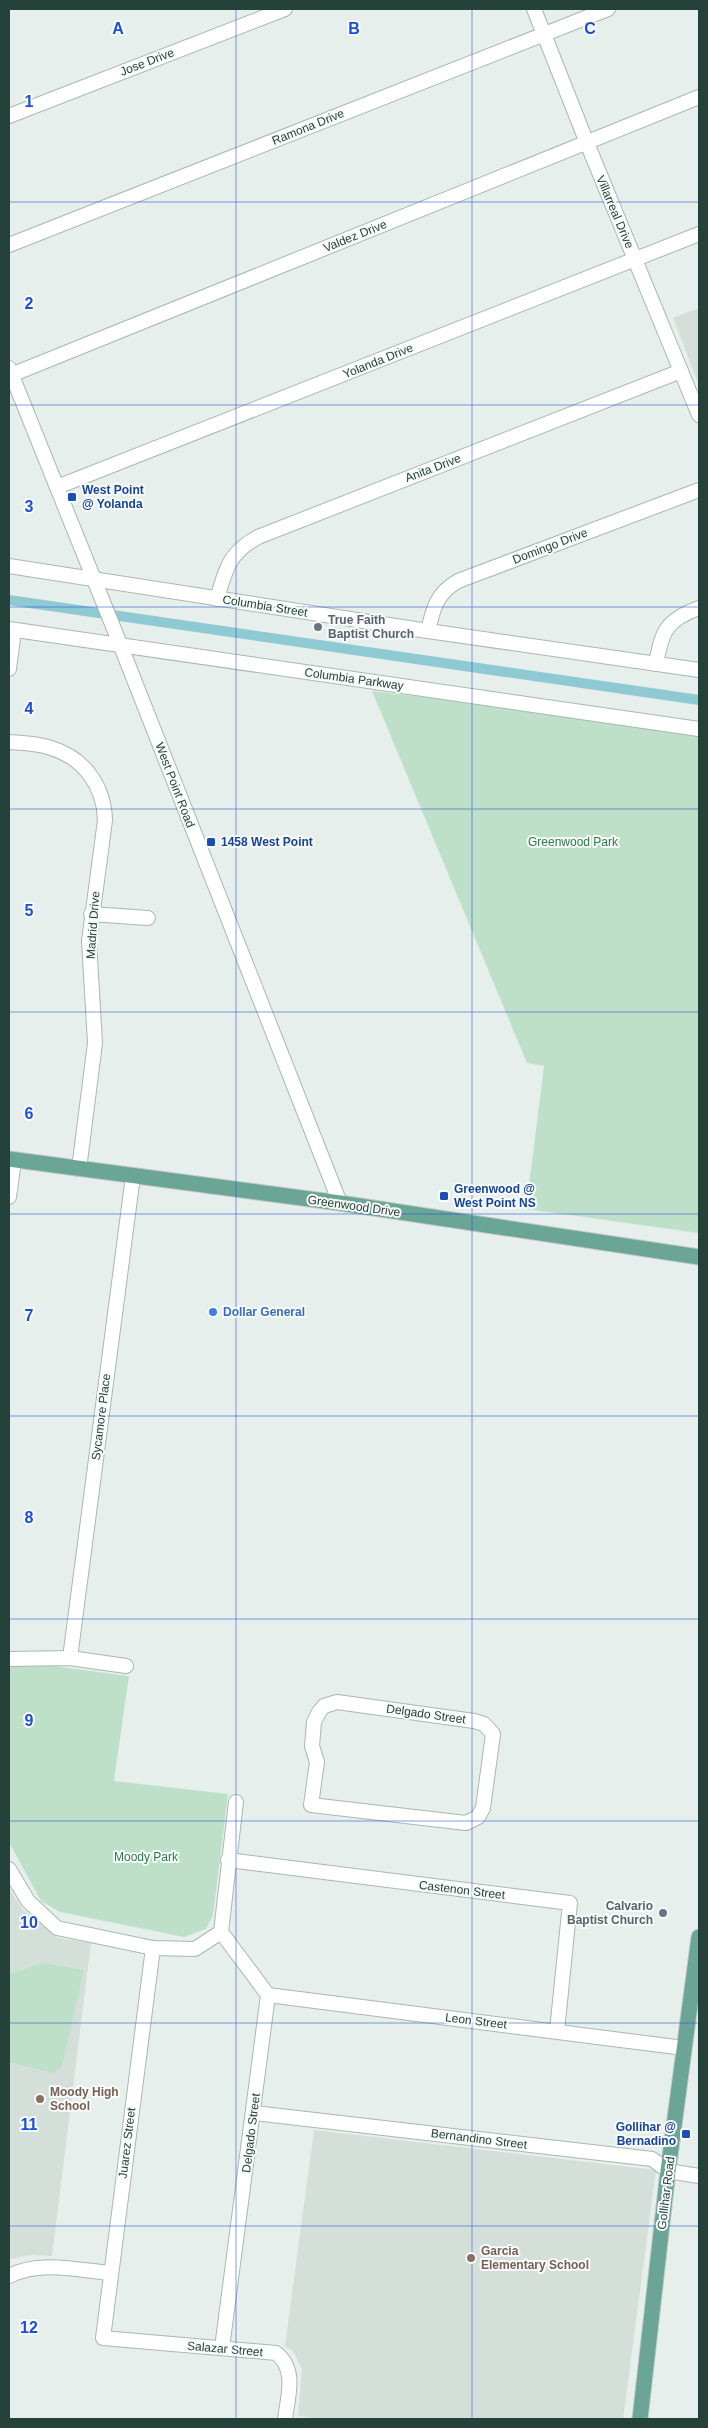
<svg xmlns="http://www.w3.org/2000/svg" width="708" height="2428" font-family="Helvetica,sans-serif">
<style>
.built{fill:#d4dfda}
.green{fill:#bfe0c8}
.lines{fill:none;stroke-linecap:round;stroke-linejoin:round}
.canal{stroke:#8ec9d4;stroke-width:10}
.minor-casing{stroke:#a8b8b2;stroke-width:16}
.major-casing{stroke:#c2cac8;stroke-width:17}
.minor{stroke:#fff;stroke-width:14}
.major{stroke:#6aa596;stroke-width:15}
.grid{fill:none;stroke:#1d4ed8;stroke-width:1;stroke-opacity:0.55}
.transit-dot{fill:#1a4fb4;stroke:#f7fbf9;stroke-width:2}
.worship-dot{fill:#6b7280;stroke:#f7fbf9;stroke-width:2}
.shop-dot{fill:#3f7fe0;stroke:#f7fbf9;stroke-width:2}
.education-dot{fill:#8d6e63;stroke:#f7fbf9;stroke-width:2}
.labels{text-anchor:middle;stroke-width:4;stroke-linejoin:round;paint-order:stroke}
.street-label{font-size:12px;fill:#24423a;stroke:#f7fbf9}
.transit-label{font-size:12px;font-weight:bold;fill:#164399;stroke:#f7fbf9;text-anchor:start}
.worship-label{font-size:12px;font-weight:bold;fill:#5b616d;stroke:#f7fbf9;text-anchor:start}
.park-label{font-size:12px;fill:#2d7a4b;stroke:#f7fbf9}
.shop-label{font-size:12px;font-weight:bold;fill:#366cbe;stroke:#f7fbf9;text-anchor:start}
.education-label{font-size:12px;font-weight:bold;fill:#785e54;stroke:#f7fbf9;text-anchor:start}
.grid-label{font-size:16px;text-anchor:middle;font-weight:bold;fill:#1d4ed8;stroke:#f7fbf9;stroke-width:4;stroke-linejoin:round;paint-order:stroke}
</style>
<rect width="100%" height="100%" fill="#e6efeb"/>
<g class="built">
<polygon points="699,308 699,385 673,318"/>
<polygon points="9,1888 22,1909 58,1938 91,1943 52,2256 32,2255 9,2259"/>
<polygon points="314,2130 656,2170 623,2419 321,2419 298,2416 302,2369 293,2351 285,2346"/>
</g>
<g class="green">
<polygon points="372,691 699,730 699,1233 526,1209 544,1066 527,1063"/>
<polygon points="46,1665 129,1676 114,1781 228,1794 213,1915 206,1929 184,1937 60,1912 41,1901 9,1842 9,1666"/>
<polygon points="43,1963 84,1970 62,2066 53,2073 9,2062 9,1974"/>
</g>
<g class="lines">
<polyline class="canal" points="9,600 699,700"/>
<g class="minor-casing">
<g id="minor">
<polyline points="534,9 587,143 699,415"/>
<polyline points="9,116 285,9"/>
<polyline points="9,245 608,9"/>
<polyline points="9,368 120,644 340,1203"/>
<polyline points="11,375 699,97"/>
<polyline points="57,487 699,234"/>
<polyline points="9,566 428,631 699,670"/>
<path d="M217 599C226 568 229 553 258 537L681 371"/>
<polyline points="9,629 699,729"/>
<path d="M428 631C433 608 437 593 458 581L699 490"/>
<path d="M656 664C662 631 666 620 699 608"/>
<polyline points="9,669 14,630"/>
<path d="M9 742C22 743 38 743 51 748 84 758 104 786 105 820L89 941 95 1043 79 1169"/>
<polyline points="91,914 148,918"/>
<polyline points="9,1197 14,1160"/>
<polyline points="70,1658 133,1176"/>
<polyline points="9,1659 70,1658 126,1666"/>
<polygon points="337,1702 474,1721 484,1724 493,1734 483,1808 478,1817 466,1823 311,1805 317,1762 312,1746 314,1722 319,1712 324,1706"/>
<polyline points="228,1860 570,1903 557,2031"/>
<polyline points="9,1869 28,1901 57,1928 153,1948 195,1949 221,1932"/>
<path d="M153 1948 103 2338 276 2353C297 2369 288 2396 285 2419"/>
<polyline points="268,1995 684,2048"/>
<polyline points="254,2113 652,2159 668,2171 699,2176"/>
<path d="M9 2276C40 2260 76 2270 110 2273"/>
<polyline points="222,2348 268,1995 221,1932 236,1802"/>
</g>
</g>
<g class="major-casing">
<g id="major">
<polyline points="9,1159 340,1203 699,1257"/>
<polyline points="640,2419 668,2171 699,1937"/>
</g>
</g>
<use href="#minor" class="minor"/>
<use href="#major" class="major"/>
</g>
<path class="grid" d="M236 9V2419M472 9V2419M9 202H699M9 405H699M9 607H699M9 809H699M9 1012H699M9 1214H699M9 1416H699M9 1619H699M9 1821H699M9 2023H699M9 2226H699"/>
<g class="transit-dot">
<rect x="67" y="492" width="10" height="10" rx="2.5"/>
<rect x="206" y="837" width="10" height="10" rx="2.5"/>
<rect x="439" y="1191" width="10" height="10" rx="2.5"/>
<rect x="681" y="2129" width="10" height="10" rx="2.5"/>
</g>
<g class="worship-dot">
<circle cx="318" cy="627" r="5"/>
<circle cx="663" cy="1913" r="5"/>
</g>
<circle class="shop-dot" cx="213" cy="1312" r="5"/>
<g class="education-dot">
<circle cx="40" cy="2099" r="5"/>
<circle cx="471" cy="2258" r="5"/>
</g>
<g class="labels">
<g class="street-label">
<text transform="translate(147 62) rotate(-21)" y="4">Jose Drive</text>
<text transform="translate(308 127) rotate(-22)" y="4">Ramona Drive</text>
<text transform="translate(615 212) rotate(67)" y="4">Villarreal Drive</text>
<text transform="translate(355 236) rotate(-22)" y="4">Valdez Drive</text>
<text transform="translate(378 361) rotate(-22)" y="4">Yolanda Drive</text>
<text transform="translate(433 468) rotate(-21)" y="4">Anita Drive</text>
<text transform="translate(550 546) rotate(-21)" y="4">Domingo Drive</text>
<text transform="translate(265 606) rotate(9)" y="4">Columbia Street</text>
<text transform="translate(354 679) rotate(8)" y="4">Columbia Parkway</text>
<text transform="translate(175 785) rotate(69)" y="4">West Point Road</text>
<text transform="translate(93 925) rotate(-86)" y="4">Madrid Drive</text>
<text transform="translate(354 1206) rotate(8)" y="4">Greenwood Drive</text>
<text transform="translate(101 1417) rotate(-83)" y="4">Sycamore Place</text>
<text transform="translate(426 1714) rotate(8)" y="4">Delgado Street</text>
<text transform="translate(462 1890) rotate(7)" y="4">Castenon Street</text>
<text transform="translate(476 2021) rotate(7)" y="4">Leon Street</text>
<text transform="translate(251 2133) rotate(-83)" y="4">Delgado Street</text>
<text transform="translate(479 2139) rotate(7)" y="4">Bernandino Street</text>
<text transform="translate(127 2143) rotate(-83)" y="4">Juarez Street</text>
<text transform="translate(666 2193) rotate(-83)" y="4">Gollihar Road</text>
<text transform="translate(225 2349) rotate(5)" y="4">Salazar Street</text>
</g>
<g class="transit-label">
<text x="82" y="494">West Point<tspan x="82" dy="14">@ Yolanda</tspan></text>
<text x="221" y="846">1458 West Point</text>
<text x="454" y="1193">Greenwood @<tspan x="454" dy="14">West Point NS</tspan></text>
<text x="676" y="2131" text-anchor="end">Gollihar @<tspan x="676" dy="14">Bernadino</tspan></text>
</g>
<g class="worship-label">
<text x="328" y="624">True Faith<tspan x="328" dy="14">Baptist Church</tspan></text>
<text x="653" y="1910" text-anchor="end">Calvario<tspan x="653" dy="14">Baptist Church</tspan></text>
</g>
<g class="park-label">
<text x="573" y="846">Greenwood Park</text>
<text x="146" y="1861">Moody Park</text>
</g>
<g class="shop-label">
<text x="223" y="1316">Dollar General</text>
</g>
<g class="education-label">
<text x="50" y="2096">Moody High<tspan x="50" dy="14">School</tspan></text>
<text x="481" y="2255">Garcia<tspan x="481" dy="14">Elementary School</tspan></text>
</g>
</g>
<g class="grid-label">
<text x="118" y="34">A</text>
<text x="354" y="34">B</text>
<text x="590" y="34">C</text>
<text x="29" y="107">1</text>
<text x="29" y="309">2</text>
<text x="29" y="512">3</text>
<text x="29" y="714">4</text>
<text x="29" y="916">5</text>
<text x="29" y="1119">6</text>
<text x="29" y="1321">7</text>
<text x="29" y="1523">8</text>
<text x="29" y="1726">9</text>
<text x="29" y="1928">10</text>
<text x="29" y="2130">11</text>
<text x="29" y="2333">12</text>
</g>
<rect width="708" height="2428" fill="none" stroke="#24423a" stroke-width="20"/>
</svg>
